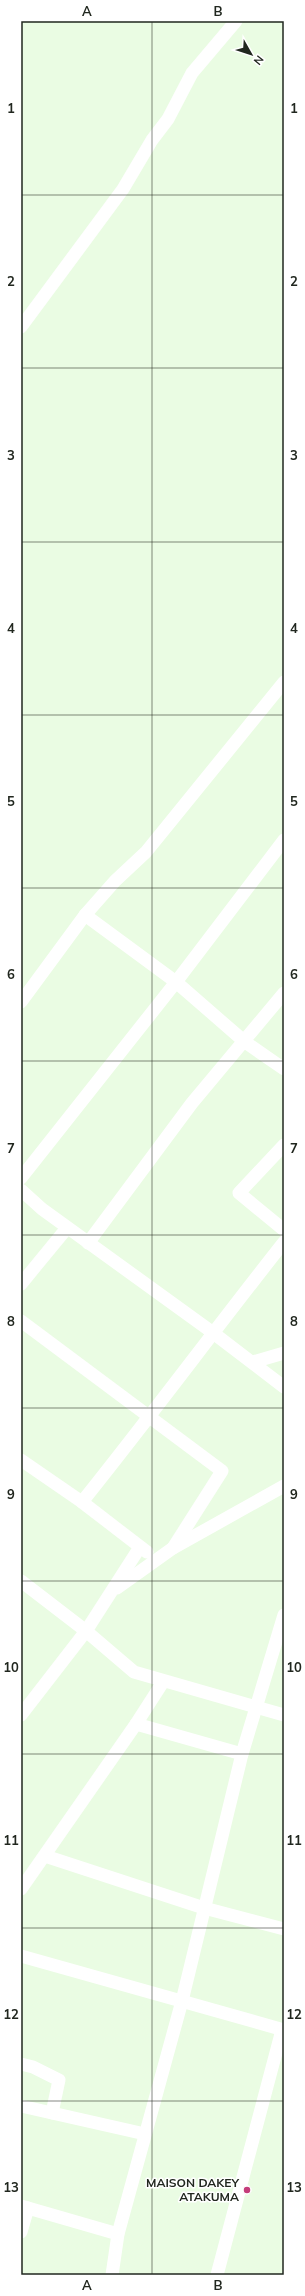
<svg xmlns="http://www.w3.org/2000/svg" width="305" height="2296" font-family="Mulish,sans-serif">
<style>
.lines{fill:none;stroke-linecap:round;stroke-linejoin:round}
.minor{stroke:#fff;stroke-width:13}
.grid{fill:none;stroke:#21271f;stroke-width:1;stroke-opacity:0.55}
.poi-dot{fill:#c43d7a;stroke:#fff;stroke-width:1.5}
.labels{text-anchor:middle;stroke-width:3;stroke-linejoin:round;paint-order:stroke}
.poi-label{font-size:12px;font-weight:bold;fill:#21271f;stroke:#fff;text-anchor:end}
.neatline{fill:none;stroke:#21271f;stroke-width:1.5}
.grid-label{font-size:13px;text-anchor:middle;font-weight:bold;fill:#21271f}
</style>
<rect width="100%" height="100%" fill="#eafce3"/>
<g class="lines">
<g class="minor">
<polyline points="21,327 123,189 152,140 168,119 192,73 236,21"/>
<polyline points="85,915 176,982 245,1042 284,1069"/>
<polyline points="21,1002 85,915 115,881 146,852 284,682"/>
<polyline points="284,1145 239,1193 284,1230"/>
<polyline points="21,1178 176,982 284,840"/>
<polyline points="21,1190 42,1209 212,1332 284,1387"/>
<polyline points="88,1243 192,1103 284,993"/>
<polyline points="21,1284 67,1228"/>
<polyline points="21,1321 222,1471 173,1548"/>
<polyline points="253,1362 284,1353"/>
<polyline points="21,1460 82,1502 147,1552"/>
<path d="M82 1502C151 1416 216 1328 284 1242"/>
<polyline points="21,1581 86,1631 134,1672 284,1715"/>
<polyline points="117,1588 173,1548 284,1486"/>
<polyline points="21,1715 86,1631 140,1547"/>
<polyline points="136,1724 242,1754"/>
<polyline points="45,1856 204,1908 284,1929"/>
<polyline points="21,1889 136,1724 163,1682"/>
<polyline points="21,1956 284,2030"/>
<polyline points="21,2064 33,2067 59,2080 52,2113"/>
<polyline points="21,2106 145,2134"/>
<polyline points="21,2206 118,2234"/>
<polyline points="21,2232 28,2208"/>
<polyline points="112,2275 118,2234 182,2001 242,1754 284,1615"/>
<polyline points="217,2275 282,2030"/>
</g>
</g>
<path class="grid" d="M152 21V2275M21 195H284M21 368H284M21 542H284M21 715H284M21 888H284M21 1061H284M21 1235H284M21 1408H284M21 1581H284M21 1754H284M21 1928H284M21 2101H284"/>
<circle class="poi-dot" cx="247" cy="2190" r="4"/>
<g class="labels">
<g class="poi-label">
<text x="239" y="2187">MAISON DAKEY<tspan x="239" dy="14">ATAKUMA</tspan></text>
</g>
</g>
<rect width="305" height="2296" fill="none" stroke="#ffffff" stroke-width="44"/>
<g transform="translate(251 54) rotate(129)" stroke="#ffffff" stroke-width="3" paint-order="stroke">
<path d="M0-3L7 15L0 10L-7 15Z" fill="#21271f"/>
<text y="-6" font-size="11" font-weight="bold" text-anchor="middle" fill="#21271f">N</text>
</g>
<rect x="22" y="22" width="261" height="2252" class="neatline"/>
<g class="grid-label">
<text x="87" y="16">A</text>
<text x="218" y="16">B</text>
<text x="11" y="113">1</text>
<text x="294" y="113">1</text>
<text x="11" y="286">2</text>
<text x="294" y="286">2</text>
<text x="11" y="460">3</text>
<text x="294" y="460">3</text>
<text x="11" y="633">4</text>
<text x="294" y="633">4</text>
<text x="11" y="806">5</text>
<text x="294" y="806">5</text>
<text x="11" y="979">6</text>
<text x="294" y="979">6</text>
<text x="11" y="1153">7</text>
<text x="294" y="1153">7</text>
<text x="11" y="1326">8</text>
<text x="294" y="1326">8</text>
<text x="11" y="1499">9</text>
<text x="294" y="1499">9</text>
<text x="11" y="1672">10</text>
<text x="294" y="1672">10</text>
<text x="11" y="1845">11</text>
<text x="294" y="1845">11</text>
<text x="11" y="2019">12</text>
<text x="294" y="2019">12</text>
<text x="11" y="2192">13</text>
<text x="294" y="2192">13</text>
<text x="87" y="2290">A</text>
<text x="218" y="2290">B</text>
</g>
</svg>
